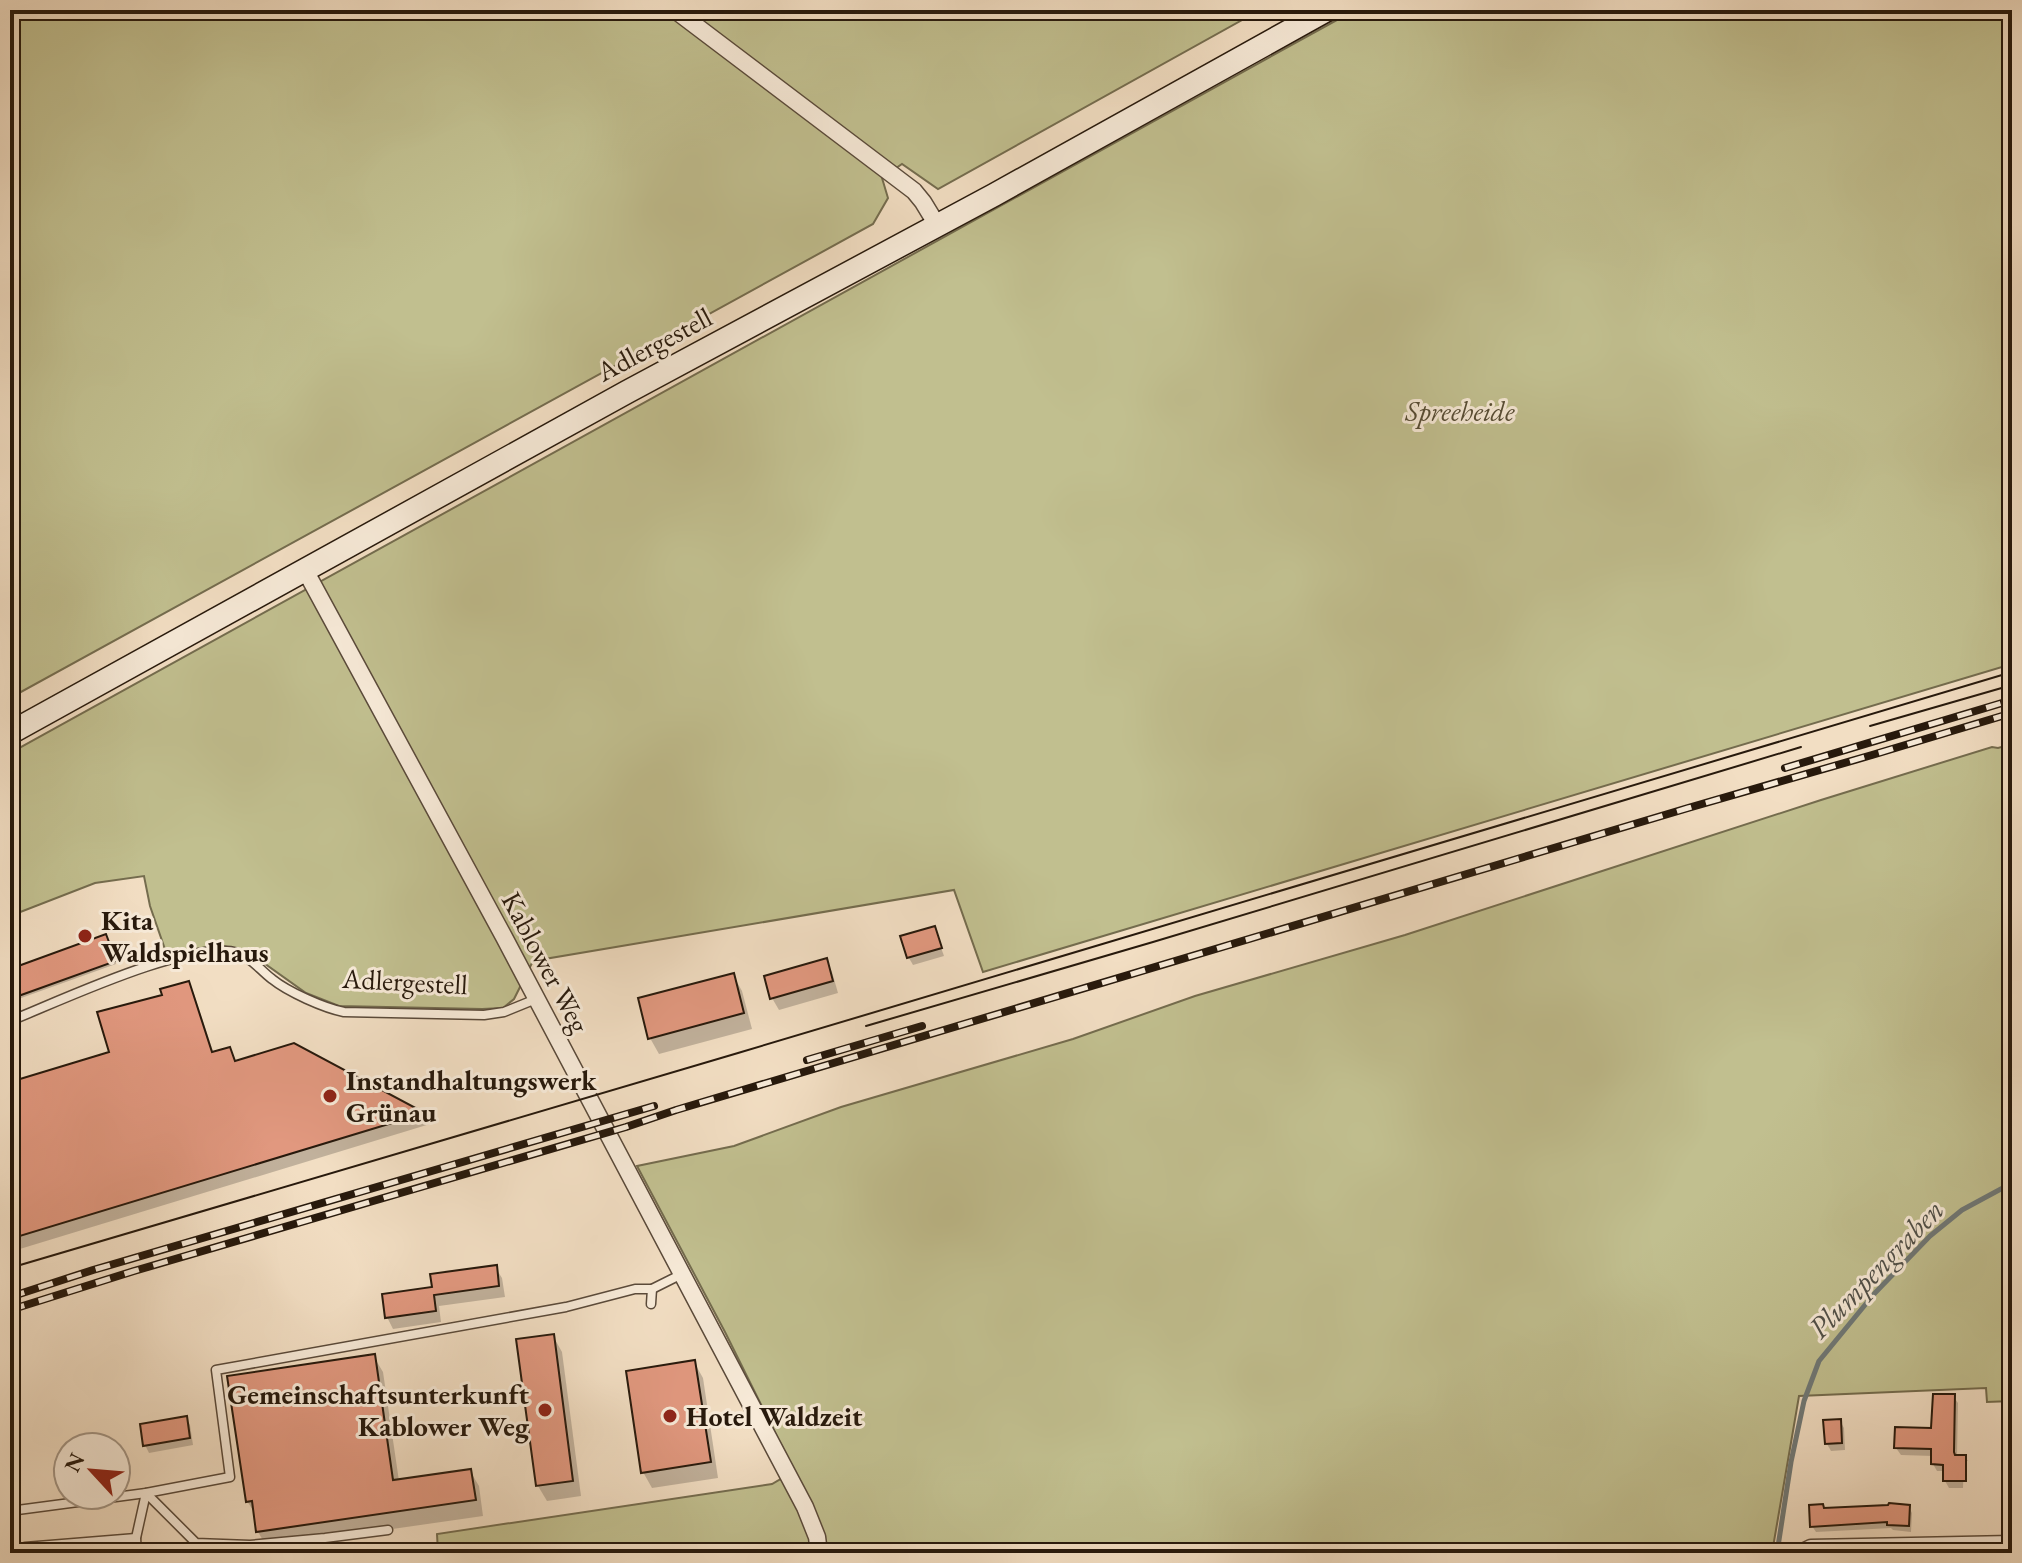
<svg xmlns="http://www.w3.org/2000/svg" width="2022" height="1563" font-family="'EB Garamond',serif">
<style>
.green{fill:#c1bf8f;stroke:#746c4e;stroke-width:2}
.shadow{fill:#0003}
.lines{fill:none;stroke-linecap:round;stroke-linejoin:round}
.stream{stroke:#707977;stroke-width:5}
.building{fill:#e1987f;stroke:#27190c;stroke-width:2}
.service-casing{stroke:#5a4a3a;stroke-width:11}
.minor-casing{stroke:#5a4a3a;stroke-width:19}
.secondary-casing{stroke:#27190c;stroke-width:25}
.service{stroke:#f7ead8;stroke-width:8}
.minor{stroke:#f7ead8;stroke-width:16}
.secondary{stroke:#f7ead8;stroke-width:22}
.tram{stroke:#27190c;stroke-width:2}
.rail-casing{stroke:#27190c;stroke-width:8}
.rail{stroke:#f7ead8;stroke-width:5;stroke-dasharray:15;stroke-linecap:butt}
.poi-dot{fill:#8f2418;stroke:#f7ead8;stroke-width:3}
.labels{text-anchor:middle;stroke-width:6;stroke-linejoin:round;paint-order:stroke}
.street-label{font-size:28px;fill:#27190c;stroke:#f7ead8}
.park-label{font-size:28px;font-style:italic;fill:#554b33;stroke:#f7ead8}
.poi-label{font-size:28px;font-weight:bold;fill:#27190c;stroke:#f7ead8;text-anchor:start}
.water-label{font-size:30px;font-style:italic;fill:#51514a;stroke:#f7ead8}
</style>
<rect width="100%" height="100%" fill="#f2dec3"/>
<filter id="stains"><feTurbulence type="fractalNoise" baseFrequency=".0025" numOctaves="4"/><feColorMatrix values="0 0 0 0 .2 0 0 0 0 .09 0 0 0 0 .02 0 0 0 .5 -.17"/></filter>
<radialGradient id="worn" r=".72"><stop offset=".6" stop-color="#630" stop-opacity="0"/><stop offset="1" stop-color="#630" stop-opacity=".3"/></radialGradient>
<g class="green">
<polygon points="10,10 1260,10 938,189 902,164 882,178 888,198 873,224 10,698"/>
<polygon points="1355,10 2012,10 2012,664 983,972 954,890 533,961 514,999 503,1008 482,1009 339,1006 306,993 247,951 218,945 167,955 150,906 144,876 95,883 10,916 10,753"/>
<polygon points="2012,744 2012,1401 1987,1402 1986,1388 1799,1396 1772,1553 438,1553 437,1534 772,1484 794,1471 725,1332 637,1166 734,1146 841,1107 1073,1039 1195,996 1405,935 1821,800 1992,747 1998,748"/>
</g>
<g class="shadow">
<polygon points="934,928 944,956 913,965 909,958 903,937"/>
<polygon points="107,939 116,964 10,1002 10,971"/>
<polygon points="826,961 832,972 838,993 779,1010 772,998"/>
<polygon points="733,975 742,991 752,1029 659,1054 650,1038"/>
<polygon points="188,983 194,994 214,1054 229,1049 236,1063 294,1045 424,1114 430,1124 10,1252 10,1085 111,1054 164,996"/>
<polygon points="495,1267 502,1278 505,1297 439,1306 441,1322 393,1329 387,1317 434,1289"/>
<polygon points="553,1336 562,1352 581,1496 547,1501 538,1486"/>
<polygon points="374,1357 383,1372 399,1481 470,1471 479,1486 483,1516 267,1547 258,1532 256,1515 247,1501"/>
<polygon points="694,1362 703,1378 718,1478 652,1488 643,1472"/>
<polygon points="1953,1396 1958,1403 1957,1457 1965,1457 1968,1461 1964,1461 1963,1488 1949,1488 1945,1481 1945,1471 1937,1471 1933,1464 1933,1456 1901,1455 1896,1448 1933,1430"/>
<polygon points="186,1418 190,1425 193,1445 149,1453 145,1445"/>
<polygon points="1840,1421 1844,1428 1845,1450 1831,1451 1827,1444"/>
<polygon points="2010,1440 2012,1440 2012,1459 2009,1454"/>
<polygon points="2003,1497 2012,1497 2012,1532 2008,1532 2004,1525"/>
<polygon points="1909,1507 1912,1513 1911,1532 1893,1530 1891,1528 1816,1532 1812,1526 1824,1510"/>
</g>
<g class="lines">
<polyline class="stream" points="1777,1553 1791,1462 1804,1401 1819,1361 1874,1294 1930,1236 1962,1210 2012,1183"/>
</g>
<g class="building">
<polygon points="935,926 942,948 907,958 900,936"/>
<polygon points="106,934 116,961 10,999 10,969"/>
<polygon points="827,958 833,981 770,999 764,976"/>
<polygon points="734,973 744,1013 648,1039 638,998"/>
<polygon points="189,981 212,1052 230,1047 235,1061 294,1043 425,1113 10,1239 10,1082 109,1052 97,1012 162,995 160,989"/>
<polygon points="497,1265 499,1286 434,1295 436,1311 385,1318 382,1294 432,1287 430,1274"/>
<polygon points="554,1334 573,1481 536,1486 516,1339"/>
<polygon points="375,1354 393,1480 471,1469 476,1500 256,1532 252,1501 246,1502 227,1376"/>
<polygon points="695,1360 711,1462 641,1473 626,1371"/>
<polygon points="1933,1394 1955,1394 1954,1452 1955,1455 1966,1455 1966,1481 1943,1481 1943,1465 1931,1464 1931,1449 1894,1448 1895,1427 1931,1428"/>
<polygon points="187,1416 190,1438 143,1446 140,1424"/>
<polygon points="1841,1419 1842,1443 1825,1444 1823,1420"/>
<polygon points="1889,1503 1910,1505 1909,1526 1887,1525 1887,1522 1810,1527 1809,1505 1823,1504 1824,1508 1888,1505"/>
</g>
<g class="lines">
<g class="service-casing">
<g id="service">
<path d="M10 1021C58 1002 192 938 238 953 252 958 260 970 272 979 288 992 324 1008 344 1012L484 1015 504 1012 536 999"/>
<polyline points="651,1304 652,1289"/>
<polyline points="10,1511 146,1493 230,1477 216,1370 566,1307 635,1289 652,1289 682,1274"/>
<polyline points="25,1547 136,1538"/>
<polyline points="137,1553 136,1538 146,1493 196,1543 250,1545 325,1538 388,1530"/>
</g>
</g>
<g class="minor-casing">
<g id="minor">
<polyline points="675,10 914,191 923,202 937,225"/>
<polyline points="305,570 504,937 805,1507 817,1537 819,1553"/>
<polyline points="1801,1553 1811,1548 2012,1544"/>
</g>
</g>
<g class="secondary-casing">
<polyline id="secondary" points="10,733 627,392 994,195 1327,10"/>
</g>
<use href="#service" class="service"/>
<use href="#minor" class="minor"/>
<use href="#secondary" class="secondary"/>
<g class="tram">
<polyline points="1870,726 2012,685"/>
<polyline points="866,1026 1153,942 1801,747"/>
<polyline points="10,1268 738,1053 2012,672"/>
</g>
<g class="rail-casing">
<g id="rail">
<polyline points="1785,768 2012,700"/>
<polyline points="807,1060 922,1026"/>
<polyline points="10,1297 93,1270 654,1106"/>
<polyline points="10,1310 134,1271 626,1127 676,1110 1688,808 1872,755 2012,713"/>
</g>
</g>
<use href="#rail" class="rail"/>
</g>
<g class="poi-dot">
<circle cx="85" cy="936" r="8"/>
<circle cx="330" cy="1096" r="8"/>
<circle cx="545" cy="1410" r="8"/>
<circle cx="670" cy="1416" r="8"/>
</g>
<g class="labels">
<g class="street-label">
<text transform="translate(654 344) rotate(-28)" y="10">Adlergestell</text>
<text transform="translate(546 962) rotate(62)" y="10">Kablower Weg</text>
<text transform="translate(405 981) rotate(3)" y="10">Adlergestell</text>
</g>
<g class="park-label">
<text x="1460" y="421">Spreeheide</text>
</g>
<g class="poi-label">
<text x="101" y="930">Kita<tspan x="101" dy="32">Waldspielhaus</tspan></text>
<text x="346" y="1090">Instandhaltungswerk<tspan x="346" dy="32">Grünau</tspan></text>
<text x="529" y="1404" text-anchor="end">Gemeinschaftsunterkunft<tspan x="529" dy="32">Kablower Weg</tspan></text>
<text x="686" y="1426">Hotel Waldzeit</text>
</g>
<g class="water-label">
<text transform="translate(1876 1269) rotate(-46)" y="10">Plumpengraben</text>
</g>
</g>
<rect width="2022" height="1563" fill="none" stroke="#f2dec3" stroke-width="40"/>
<rect x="12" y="12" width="1998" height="1539" fill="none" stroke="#27190c" stroke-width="4"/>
<rect x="20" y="20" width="1982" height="1523" fill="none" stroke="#27190c" stroke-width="2"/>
<g transform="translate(92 1471) rotate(296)"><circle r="38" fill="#f7ead8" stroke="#a49686" stroke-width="2"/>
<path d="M0-6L14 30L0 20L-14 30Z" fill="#8f2418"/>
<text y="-12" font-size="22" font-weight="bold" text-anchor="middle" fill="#27190c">N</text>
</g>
<rect width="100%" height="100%" filter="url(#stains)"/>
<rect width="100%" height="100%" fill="url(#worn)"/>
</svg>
